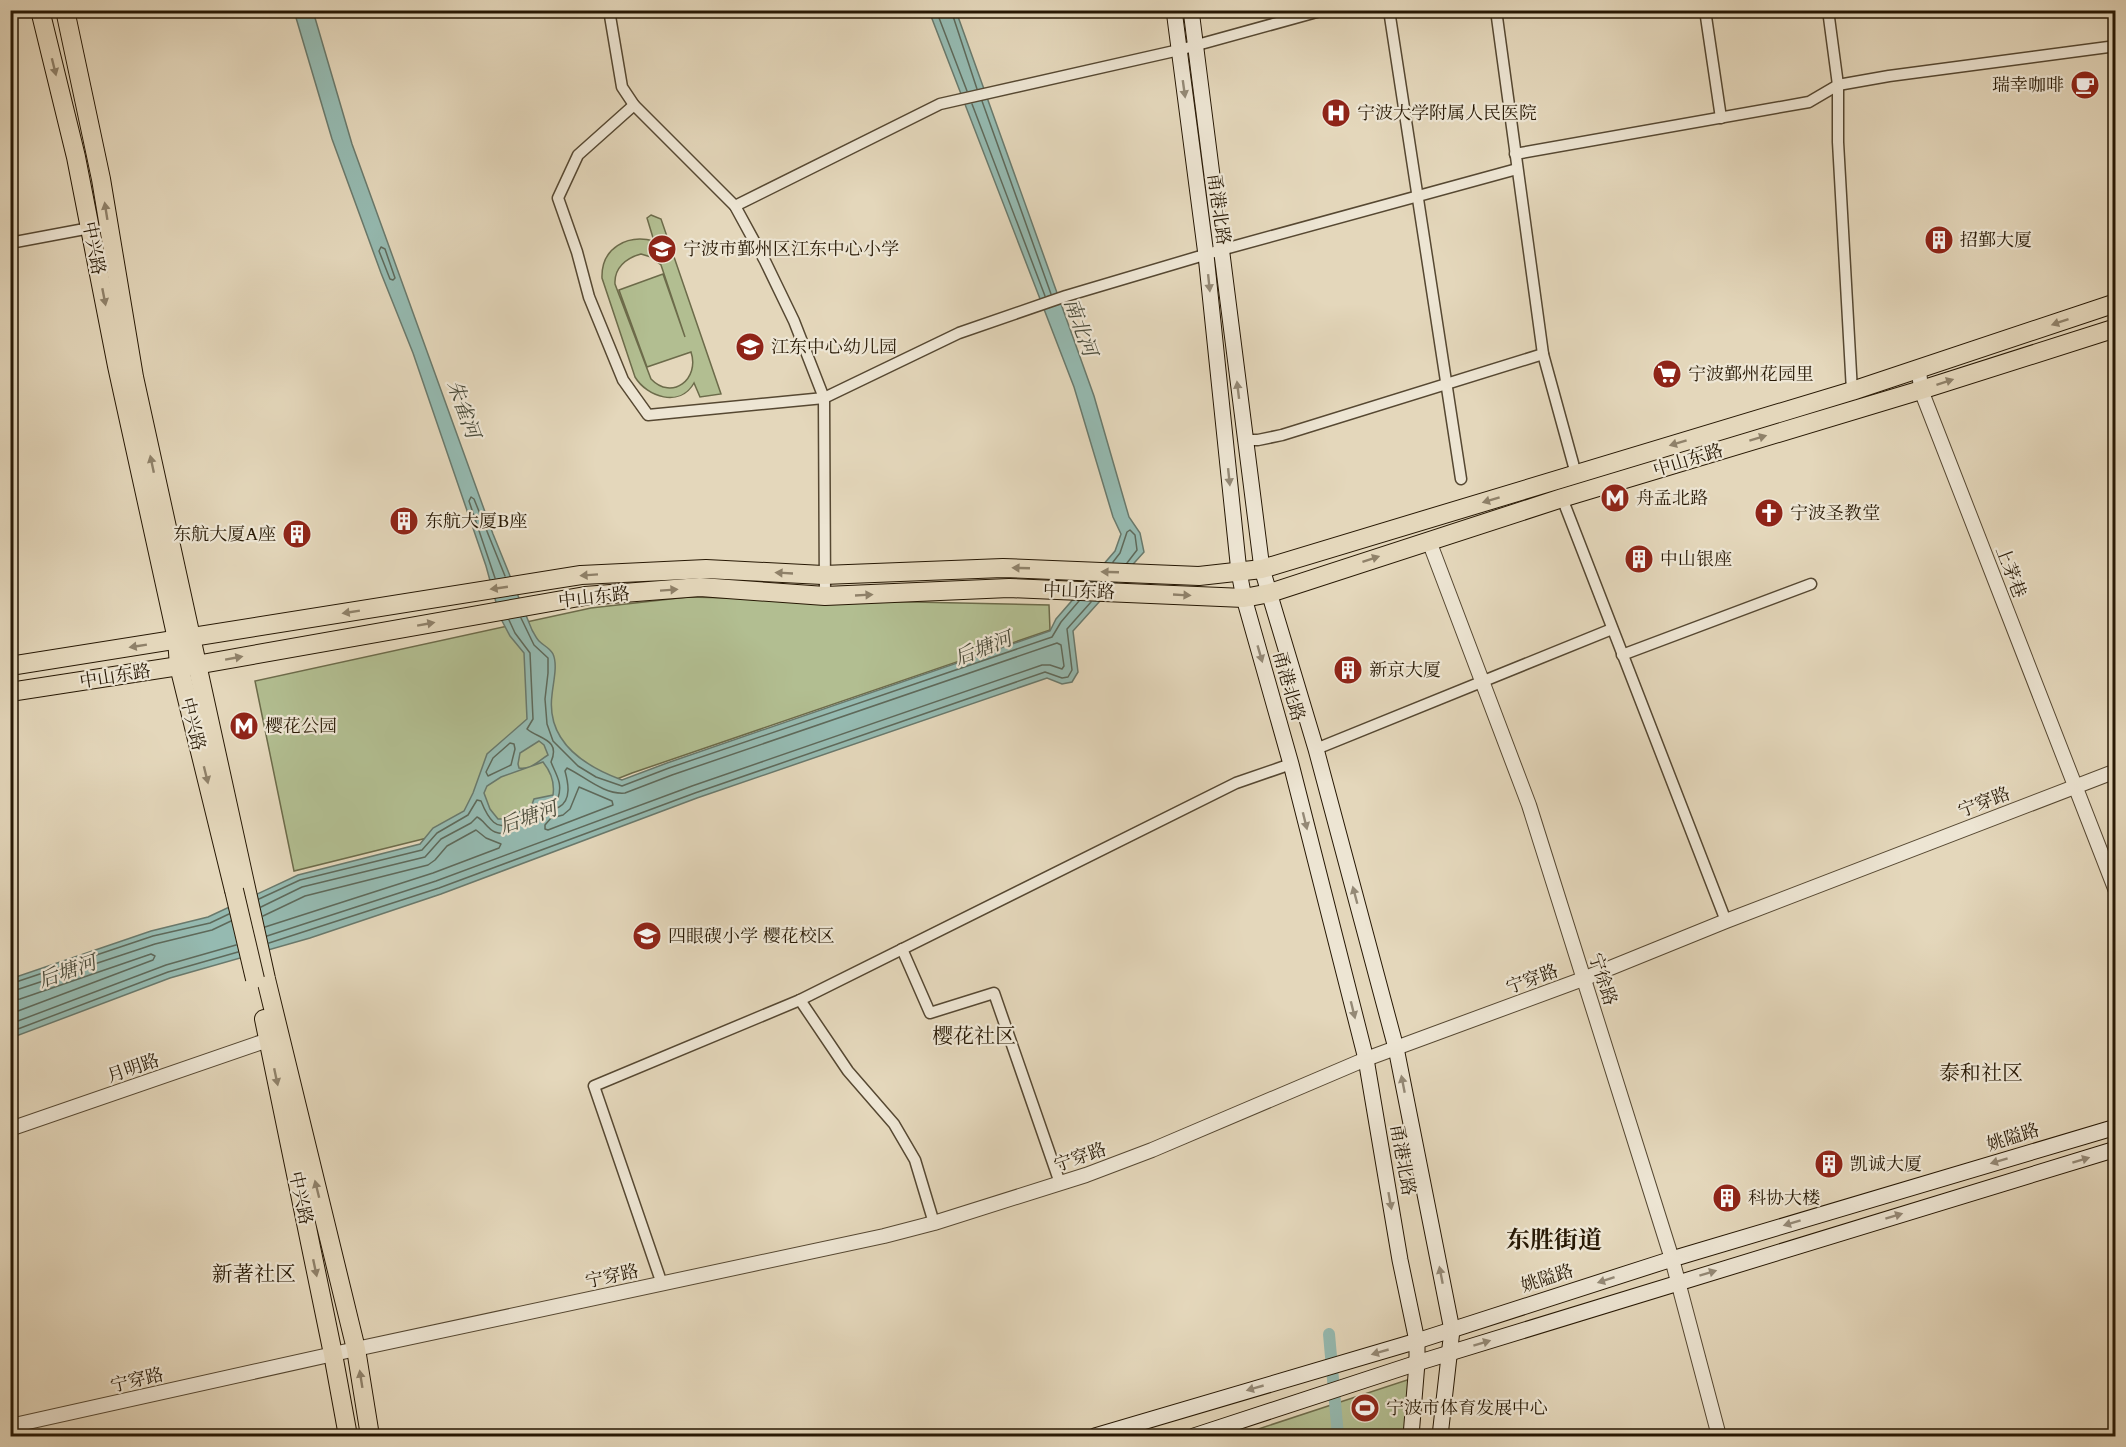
<svg xmlns="http://www.w3.org/2000/svg" width="2126" height="1447" font-family="Cardo,'Noto Serif SC',serif">
<style>
.green{fill:#b2be91;stroke:#6c6b4a;stroke-width:1.5;fill-rule:evenodd}
.water{fill:#95bab1;stroke:#69796c;stroke-width:1.5;fill-rule:evenodd}
.lines{fill:none;stroke-linecap:round;stroke-linejoin:round}
.shore{stroke:#5e695a;stroke-width:1.5}
.canal{stroke:#95bab1;stroke-width:12}
.minor-casing{stroke:#564832;stroke-width:13}
.tertiary-casing{stroke:#564832;stroke-width:16}
.secondary-casing{stroke:#271804;stroke-width:17}
.primary-casing{stroke:#271804;stroke-width:20}
.minor{stroke:#ede5d3;stroke-width:10}
.tertiary{stroke:#ede5d3;stroke-width:14}
.secondary{stroke:#ede5d3;stroke-width:15}
.primary{stroke:#e4d7bb;stroke-width:18}
.primary-bridge-casing{stroke:#271804;stroke-width:20;stroke-linecap:butt}
.primary-bridge{stroke:#e4d7bb;stroke-width:18}
.oneway{fill:#8f8169}
.oneway2{fill:#948976}
.labels{text-anchor:middle;stroke-width:4.5;stroke-linejoin:round;paint-order:stroke}
.poi-label{font-size:18px;fill:#271804;stroke:#ede5d3;text-anchor:start}
.street-label{font-size:18px;fill:#271804;stroke:#ede5d3}
.water-label{font-size:20px;font-style:italic;fill:#484938;stroke:#ede5d3}
.quarter-label{font-size:21px;fill:#271804;stroke:#ede5d3}
.district-label{font-size:24px;font-weight:bold;fill:#271804;stroke:#ede5d3}
</style>
<rect width="100%" height="100%" fill="#e4d7bb"/>
<filter id="stains"><feTurbulence type="fractalNoise" baseFrequency=".00333" numOctaves="4"/><feColorMatrix values="0 0 0 0 .2 0 0 0 0 .09 0 0 0 0 .02 0 0 0 .5 -.17"/></filter>
<radialGradient id="worn" r=".72"><stop offset=".6" stop-color="#630" stop-opacity="0"/><stop offset="1" stop-color="#630" stop-opacity=".3"/></radialGradient>
<g class="green">
<path d="M651 215 661 219 721 394 700 397 694 383C680 408 647 397 635 377L602 278C601 248 627 234 654 241L647 218ZM641 254 651 257 661 265 685 337 663 274 619 290 647 367 691 352C700 379 672 401 651 379L615 284C614 268 626 258 641 254Z"/>
<polygon points="688,597 1049,605 1050,630 632,773 526,815 423,839 294,871 255,681 591,608"/>
<polygon points="1410,1379 1404,1436 1237,1436"/>
</g>
<path class="water" d="M294 11H313L352 144 493 534 532 630C534 633 536 638 539 641 544 646 550 648 553 654 558 665 553 683 552 695 546 741 584 766 622 780L667 763 1050 631 1056 619 1115 551 1121 534 1113 517 1074 387 929 11H956L1094 396 1129 517 1140 533 1144 552 1073 631 1078 672 1072 682 1062 684 1047 678 697 798 441 894 310 938 170 978 11 1038 10 979 151 931 208 917 298 875 420 844 433 828 464 811 473 793 487 754 527 719 524 653 510 636 500 617 486 566 413 353 381 273 332 139ZM539 741 544 745 548 755C538 761 531 770 519 768L518 764 520 753ZM543 762C551 772 555 782 553 795L534 799 531 807 525 812C517 811 509 811 505 819H498L490 809 484 793 487 786 501 777Z"/>
<g class="lines">
<g class="shore">
<polyline points="936,10 967,91"/>
<polyline points="951,10 977,89"/>
<polyline points="982,101 1051,294"/>
<polyline points="972,104 1045,296"/>
<polygon points="381,247 385,249 395,278 393,280 390,279 379,251"/>
<polyline points="1113,562 1120,553 1127,532 1130,530 1135,535 1137,550 1127,563"/>
<polyline points="495,578 469,501 471,497 474,499 505,576"/>
<polyline points="521,618 534,645 548,658 548,673 545,699 547,724 553,741 578,766 596,777 622,786 669,768 1052,637 1061,622 1079,601"/>
<polygon points="510,743 514,744 515,749 511,765 488,776 486,772 493,758"/>
<polygon points="579,787 612,801 613,805 548,830 545,829 545,825 551,818 563,815 570,809"/>
<path d="M259 899 300 880 422 850 437 833 468 815 477 800 481 801C487 816 498 837 514 818 528 815 531 819 539 804L558 798C563 783 556 775 551 762 561 739 539 739 527 729L533 719 530 653 515 633 509 620"/>
<path d="M261 907 302 887 425 857 441 839 471 823 477 817C484 820 487 829 495 832 505 836 509 831 517 826 520 824 522 826 526 825 534 824 541 817 545 810 549 809 555 809 559 807 572 800 568 782 565 771L567 768C584 776 604 795 625 793L672 775 1057 643 1061 645 1064 666 1062 669 1050 665H1042L692 786 436 881 267 936"/>
<polyline points="263,916 305,896 428,865 435,860 447,846 476,830 486,838 501,844 499,848 433,873 265,927"/>
<polyline points="269,943 439,888 695,793 1045,672 1062,678 1068,677 1072,670 1067,629 1091,602"/>
<polyline points="10,984 153,936 210,923 229,914"/>
<polyline points="10,992 155,944 212,930 231,921"/>
<polyline points="10,1001 20,999 151,954 155,956 153,960 10,1014"/>
<polyline points="10,1024 166,965 236,945"/>
<polyline points="10,1032 168,972 238,952"/>
</g>
<polyline class="canal" points="1329,1334 1338,1436"/>
<g class="minor-casing">
<g id="minor">
<polyline points="609,10 622,87 634,105 735,206 765,261 794,321 824,398 825,596"/>
<path d="M1389 10C1413 167 1438 323 1461 479"/>
<polyline points="1496,10 1543,354 1576,474"/>
<polyline points="1705,10 1721,118"/>
<polyline points="1828,10 1838,85 1838,142 1852,391"/>
<polyline points="634,105 578,155 558,198 577,252 589,297 623,380 648,415 824,398 959,333 1066,296 1221,250 1517,169"/>
<polyline points="1515,154 1809,102 1838,85 1889,76 2116,46"/>
<polyline points="735,206 940,104 1179,50 1324,10"/>
<polyline points="10,243 90,228"/>
<polyline points="1244,440 1258,440 1282,435 1543,354"/>
<polyline points="1562,498 1726,921"/>
<polyline points="1622,655 1811,584"/>
<polyline points="1316,749 1612,629"/>
<polyline points="902,949 930,1013 994,993 1060,1183"/>
<polyline points="934,1223 915,1160 894,1124 848,1071 800,1000 1236,783 1291,764"/>
<polyline points="662,1284 594,1086 800,1000"/>
</g>
</g>
<g class="tertiary-casing">
<g id="tertiary">
<polyline points="1919,370 1921,390 2116,891"/>
<polyline points="1429,541 1529,805 1672,1259 1719,1436"/>
<polyline points="10,1129 268,1040"/>
<polyline points="10,1426 356,1349 884,1236 934,1223 1086,1175 1152,1150 1366,1059 1583,979 1726,921 2116,771"/>
</g>
</g>
<g class="secondary-casing">
<g id="secondary">
<polyline points="1174,10 1206,255 1239,572 1244,598 1291,764 1366,1059 1400,1260 1417,1341 1417,1363 1411,1436"/>
<polyline points="1191,10 1262,569 1316,749 1396,1048 1452,1330 1440,1436"/>
<polyline points="1095,1436 1417,1341 1672,1259 2116,1127"/>
<polyline points="1194,1436 1417,1363 2116,1149"/>
</g>
</g>
<g class="primary-casing">
<g id="primary">
<polyline points="40,10 76,157 117,366 177,639 179,666 234,890"/>
<polyline points="65,10 101,179 134,377 266,979 356,1349 370,1436"/>
<polyline points="10,666 581,575 706,569 823,575 1003,568 1199,576 1262,569 1852,391 2116,303"/>
<polyline points="10,692 179,666 196,665 585,596 700,587 825,596 1009,588 1244,598 1270,593 1562,498 1921,390 2116,328"/>
<polyline points="264,1019 333,1354 348,1436"/>
</g>
</g>
<use href="#minor" class="minor"/>
<use href="#tertiary" class="tertiary"/>
<use href="#secondary" class="secondary"/>
<use href="#primary" class="primary"/>
<g class="primary-bridge-casing">
<polyline id="primary-bridge" points="234,890 255,979"/>
</g>
<use href="#primary-bridge" class="primary-bridge"/>
</g>
<defs><path id="oneway-solid" d="M-6-.8H1V-3.2L6.5 0L1 3.2V.8H-6Z" transform="scale(1.5)"/></defs>
<g class="oneway">
<use href="#oneway-solid" transform="translate(54 67) rotate(76)"/>
<use href="#oneway-solid" transform="translate(106 211) rotate(-99)"/>
<use href="#oneway-solid" transform="translate(104 297) rotate(79)"/>
<use href="#oneway-solid" transform="translate(2060 322) rotate(161)"/>
<use href="#oneway-solid" transform="translate(1945 382) rotate(-18)"/>
<use href="#oneway-solid" transform="translate(1758 438) rotate(-17)"/>
<use href="#oneway-solid" transform="translate(1678 443) rotate(163)"/>
<use href="#oneway-solid" transform="translate(152 464) rotate(-102)"/>
<use href="#oneway-solid" transform="translate(1491 500) rotate(163)"/>
<use href="#oneway-solid" transform="translate(1371 559) rotate(-18)"/>
<use href="#oneway-solid" transform="translate(1021 568) rotate(-178)"/>
<use href="#oneway-solid" transform="translate(1110 572) rotate(-178)"/>
<use href="#oneway-solid" transform="translate(784 573) rotate(-177)"/>
<use href="#oneway-solid" transform="translate(589 575) rotate(176)"/>
<use href="#oneway-solid" transform="translate(499 588) rotate(172)"/>
<use href="#oneway-solid" transform="translate(669 590) rotate(-4)"/>
<use href="#oneway-solid" transform="translate(864 595) rotate(-3)"/>
<use href="#oneway-solid" transform="translate(1182 595) rotate(3)"/>
<use href="#oneway-solid" transform="translate(351 612) rotate(171)"/>
<use href="#oneway-solid" transform="translate(426 624) rotate(-10)"/>
<use href="#oneway-solid" transform="translate(138 646) rotate(171)"/>
<use href="#oneway-solid" transform="translate(234 658) rotate(-10)"/>
<use href="#oneway-solid" transform="translate(206 775) rotate(76)"/>
<use href="#oneway-solid" transform="translate(276 1077) rotate(78)"/>
<use href="#oneway-solid" transform="translate(317 1189) rotate(-104)"/>
<use href="#oneway-solid" transform="translate(315 1268) rotate(78)"/>
<use href="#oneway-solid" transform="translate(361 1379) rotate(-99)"/>
</g>
<g class="oneway2">
<use href="#oneway-solid" transform="translate(1184 89) rotate(82)"/>
<use href="#oneway-solid" transform="translate(1209 283) rotate(84)"/>
<use href="#oneway-solid" transform="translate(1238 390) rotate(-97)"/>
<use href="#oneway-solid" transform="translate(1229 477) rotate(84)"/>
<use href="#oneway-solid" transform="translate(1260 654) rotate(74)"/>
<use href="#oneway-solid" transform="translate(1305 821) rotate(76)"/>
<use href="#oneway-solid" transform="translate(1355 895) rotate(-105)"/>
<use href="#oneway-solid" transform="translate(1353 1010) rotate(76)"/>
<use href="#oneway-solid" transform="translate(1403 1084) rotate(-101)"/>
<use href="#oneway-solid" transform="translate(2081 1160) rotate(-17)"/>
<use href="#oneway-solid" transform="translate(1999 1161) rotate(163)"/>
<use href="#oneway-solid" transform="translate(1390 1201) rotate(80)"/>
<use href="#oneway-solid" transform="translate(1894 1216) rotate(-17)"/>
<use href="#oneway-solid" transform="translate(1792 1223) rotate(163)"/>
<use href="#oneway-solid" transform="translate(1708 1273) rotate(-17)"/>
<use href="#oneway-solid" transform="translate(1441 1275) rotate(-101)"/>
<use href="#oneway-solid" transform="translate(1606 1280) rotate(162)"/>
<use href="#oneway-solid" transform="translate(1482 1343) rotate(-17)"/>
<use href="#oneway-solid" transform="translate(1380 1352) rotate(164)"/>
<use href="#oneway-solid" transform="translate(1255 1388) rotate(164)"/>
</g>
<defs>
<g id="cafe-disc" transform="scale(1.5)"><circle r="9.5" fill="#8f2418" stroke="#ede5d3"/><path d="M-5.5-4.5H6V0H3Q3 3.5 0 3.5H-2.5Q-5.5 3.5-5.5 0ZM3-3.2v2h1.7v-2ZM-6 4.5H4V6H-6Z" fill="#fff"/></g>
<g id="hospital-disc" transform="scale(1.5)"><circle r="9.5" fill="#8f2418" stroke="#ede5d3"/><path d="M-5-5h3v3.5h4V-5h3V5h-3V1.5h-4V5h-3Z" fill="#fff"/></g>
<g id="building-disc" transform="scale(1.5)"><circle r="9.5" fill="#8f2418" stroke="#ede5d3"/><path d="M-4-6H4V6H1V3H-1V6H-4ZM-2.5-4.3h1.7v1.8h-1.7ZM.8-4.3h1.7v1.8H.8ZM-2.5-1h1.7V.8h-1.7ZM.8-1h1.7V.8H.8Z" fill="#fff"/></g>
<g id="school-disc" transform="scale(1.5)"><circle r="9.5" fill="#8f2418" stroke="#ede5d3"/><path d="M0-5L7-2L0 1L-7-2ZM-4 1L0 2.5L4 1V4Q0 6-4 4Z" fill="#fff"/></g>
<g id="supermarket-disc" transform="scale(1.5)"><circle r="9.5" fill="#8f2418" stroke="#ede5d3"/><path d="M-6-5.5h2.5l.6 2H6L4.5 2H-2.5L-4.4-4H-6ZM-1.5 3.2a1.3 1.3 0 1 0 .1 0ZM3 3.2a1.3 1.3 0 1 0 .1 0Z" fill="#fff"/></g>
<g id="metro-disc" transform="scale(1.5)"><circle r="9.5" fill="#8f2418" stroke="#ede5d3"/><path d="M-5.5 5V-5H-3L0 0L3-5H5.5V5H3V-.5L0 4L-3-.5V5Z" fill="#fff"/></g>
<g id="church-disc" transform="scale(1.5)"><circle r="9.5" fill="#8f2418" stroke="#ede5d3"/><path d="M-1.2-6h2.4v3.5h3.3v2.4h-3.3V6h-2.4V-.1h-3.3v-2.4h3.3Z" fill="#fff"/></g>
<g id="stadium-disc" transform="scale(1.5)"><circle r="9.5" fill="#8f2418" stroke="#ede5d3"/><path d="M0-5a6.5 5 0 1 0 0 10a6.5 5 0 1 0 0-10ZM-3.5-1.8h7v3.6h-7Z" fill="#fff"/></g>
</defs>
<g fill-rule="evenodd">
<use href="#cafe-disc" x="2085" y="85"/>
<use href="#hospital-disc" x="1336" y="113"/>
<use href="#building-disc" x="1939" y="240"/>
<use href="#school-disc" x="662" y="249"/>
<use href="#school-disc" x="750" y="347"/>
<use href="#supermarket-disc" x="1667" y="374"/>
<use href="#metro-disc" x="1615" y="498"/>
<use href="#church-disc" x="1769" y="513"/>
<use href="#building-disc" x="404" y="521"/>
<use href="#building-disc" x="297" y="534"/>
<use href="#building-disc" x="1639" y="559"/>
<use href="#building-disc" x="1348" y="670"/>
<use href="#metro-disc" x="244" y="726"/>
<use href="#school-disc" x="647" y="936"/>
<use href="#building-disc" x="1829" y="1164"/>
<use href="#building-disc" x="1727" y="1198"/>
<use href="#stadium-disc" x="1365" y="1408"/>
</g>
<g class="labels">
<g class="poi-label">
<text x="2064" y="91" text-anchor="end">瑞幸咖啡</text>
<text x="1357" y="119">宁波大学附属人民医院</text>
<text x="1960" y="246">招鄞大厦</text>
<text x="683" y="255">宁波市鄞州区江东中心小学</text>
<text x="771" y="353">江东中心幼儿园</text>
<text x="1688" y="380">宁波鄞州花园里</text>
<text x="1636" y="504">舟孟北路</text>
<text x="1790" y="519">宁波圣教堂</text>
<text x="425" y="527">东航大厦B座</text>
<text x="276" y="540" text-anchor="end">东航大厦A座</text>
<text x="1660" y="565">中山银座</text>
<text x="1369" y="676">新京大厦</text>
<text x="265" y="732">樱花公园</text>
<text x="668" y="942">四眼碶小学 樱花校区</text>
<text x="1850" y="1170">凯诚大厦</text>
<text x="1748" y="1204">科协大楼</text>
<text x="1386" y="1414">宁波市体育发展中心</text>
</g>
<g class="street-label">
<text transform="translate(1219 209) rotate(82)" y="6">甬港北路</text>
<text transform="translate(94 248) rotate(79)" y="6">中兴路</text>
<text transform="translate(1688 460) rotate(-17)" y="6">中山东路</text>
<text transform="translate(2011 572) rotate(69)" y="6">上茅巷</text>
<text transform="translate(1079 591) rotate(2)" y="6">中山东路</text>
<text transform="translate(594 597) rotate(-6)" y="6">中山东路</text>
<text transform="translate(115 676) rotate(-9)" y="6">中山东路</text>
<text transform="translate(1289 686) rotate(74)" y="6">甬港北路</text>
<text transform="translate(193 724) rotate(76)" y="6">中兴路</text>
<text transform="translate(1984 802) rotate(-21)" y="6">宁穿路</text>
<text transform="translate(1532 979) rotate(-20)" y="6">宁穿路</text>
<text transform="translate(1603 979) rotate(72)" y="6">宁徐路</text>
<text transform="translate(133 1068) rotate(-19)" y="6">月明路</text>
<text transform="translate(2013 1137) rotate(-17)" y="6">姚隘路</text>
<text transform="translate(1080 1157) rotate(-19)" y="6">宁穿路</text>
<text transform="translate(1403 1160) rotate(80)" y="6">甬港北路</text>
<text transform="translate(301 1198) rotate(78)" y="6">中兴路</text>
<text transform="translate(612 1276) rotate(-12)" y="6">宁穿路</text>
<text transform="translate(1547 1278) rotate(-18)" y="6">姚隘路</text>
<text transform="translate(137 1380) rotate(-13)" y="6">宁穿路</text>
</g>
<g class="water-label">
<text transform="translate(1081 327) rotate(70)" y="7">南北河</text>
<text transform="translate(464 409) rotate(70)" y="7">朱雀河</text>
<text transform="translate(983 648) rotate(-21)" y="7">后塘河</text>
<text transform="translate(528 817) rotate(-19)" y="7">后塘河</text>
<text transform="translate(67 971) rotate(-19)" y="7">后塘河</text>
</g>
<g class="quarter-label">
<text x="974" y="1043">樱花社区</text>
<text x="1981" y="1080">泰和社区</text>
<text x="254" y="1281">新著社区</text>
</g>
<g class="district-label">
<text x="1554" y="1248">东胜街道</text>
</g>
</g>
<rect width="2126" height="1447" fill="none" stroke="#e4d7bb" stroke-width="36"/>
<rect x="12" y="12" width="2102" height="1423" fill="none" stroke="#271804" stroke-width="3"/>
<rect x="18" y="18" width="2090" height="1411" fill="none" stroke="#271804" stroke-width="1.5"/>
<rect width="100%" height="100%" filter="url(#stains)"/>
<rect width="100%" height="100%" fill="url(#worn)"/>
</svg>
